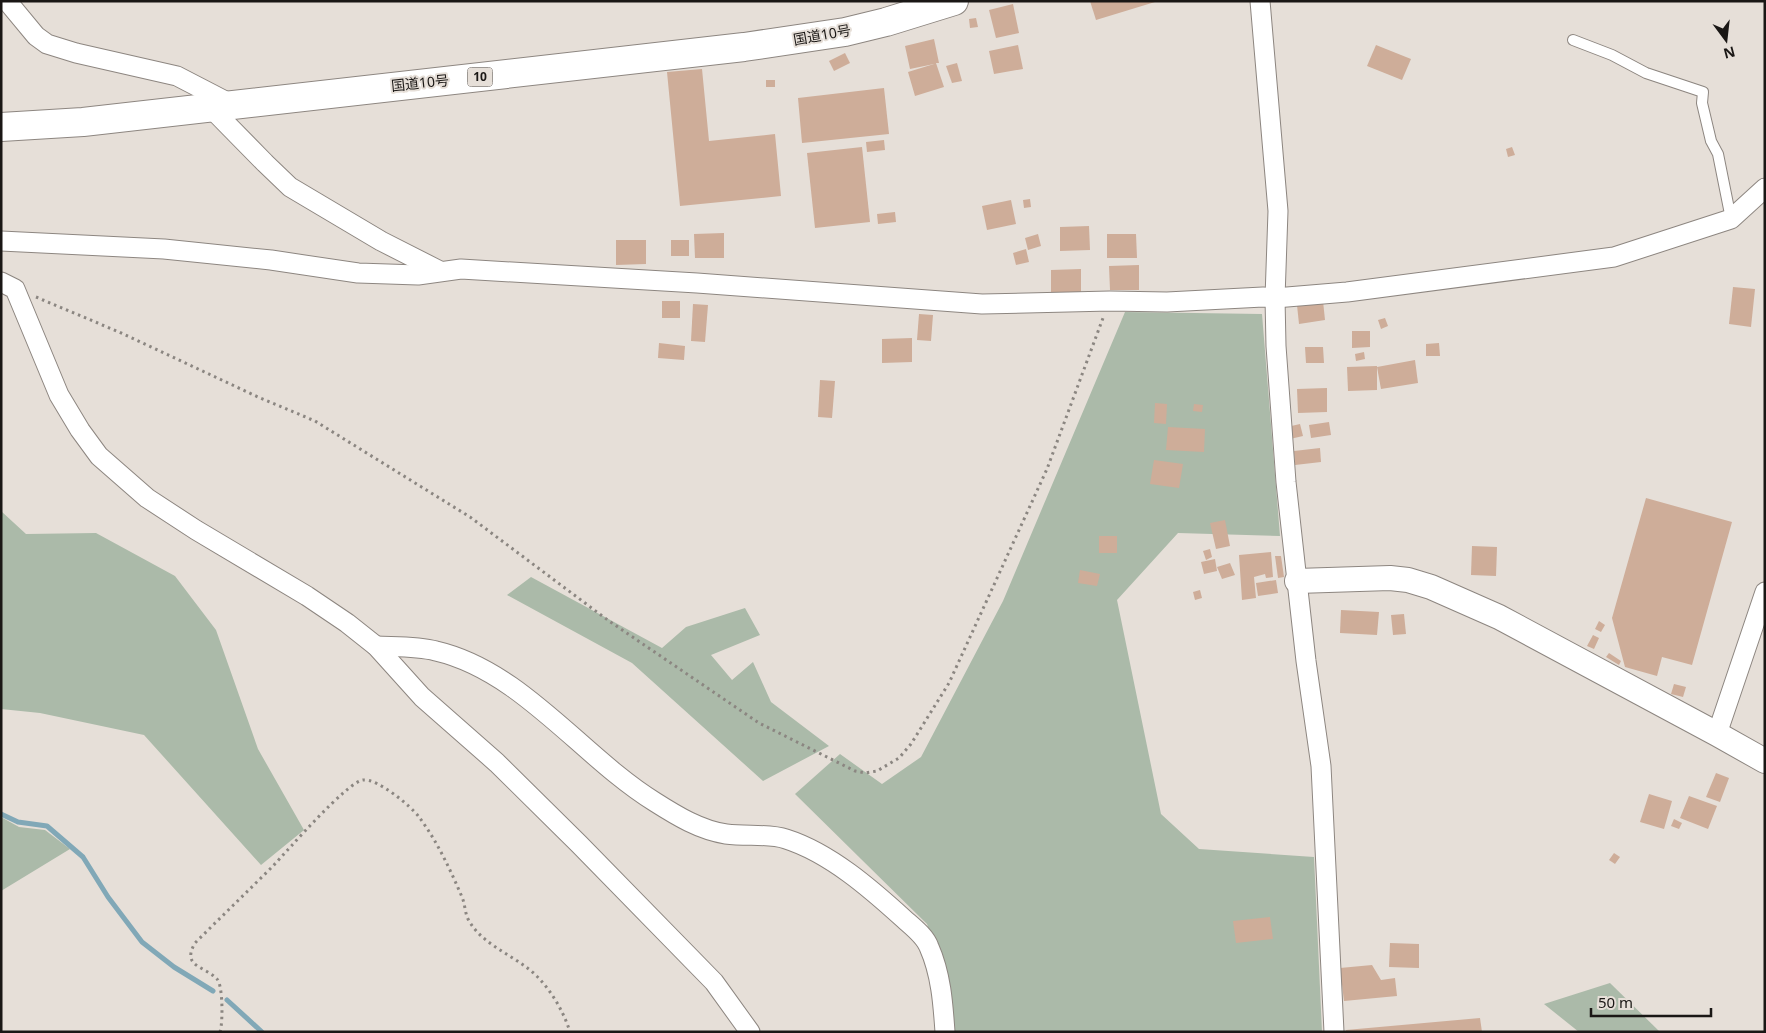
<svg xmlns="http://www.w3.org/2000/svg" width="1766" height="1033" font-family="'Noto Sans','Noto Sans JP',sans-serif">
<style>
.green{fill:#abbaa9}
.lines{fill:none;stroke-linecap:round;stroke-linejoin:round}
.stream{stroke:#81a8b7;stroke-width:5}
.building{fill:#cead99}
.service-casing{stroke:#8d8680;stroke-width:12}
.minor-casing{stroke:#8d8680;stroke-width:21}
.tertiary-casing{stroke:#8d8680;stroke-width:26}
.trunk-casing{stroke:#8d8680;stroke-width:30}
.path{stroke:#8b8681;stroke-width:3;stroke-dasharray:2.5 4;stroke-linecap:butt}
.service{stroke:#fff;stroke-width:10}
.minor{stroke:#fff;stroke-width:19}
.tertiary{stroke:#fff;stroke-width:24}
.trunk{stroke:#fff;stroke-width:28}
.labels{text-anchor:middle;stroke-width:4;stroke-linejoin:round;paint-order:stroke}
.shield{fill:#e6dfd8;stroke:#575350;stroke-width:1}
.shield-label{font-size:12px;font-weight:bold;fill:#1a1715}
.street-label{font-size:14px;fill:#1a1715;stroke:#e6dfd8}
</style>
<rect width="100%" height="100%" fill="#e6dfd8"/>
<g class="green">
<polygon points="1125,312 1262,314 1280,536 1178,533 1117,600 1161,814 1199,849 1314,857 1322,1032 946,1032 946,978 927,924 795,794 840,754 882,784 921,757 1003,601"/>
<polygon points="1,511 26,534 96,533 175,576 216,630 258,749 304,830 261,865 144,735 40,713 1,709"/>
<polygon points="531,577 662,648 686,627 745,608 760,635 711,655 732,680 753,662 771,702 829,746 763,781 632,663 507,595"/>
<polygon points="1,817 19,827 45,830 70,849 1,891"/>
<polygon points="1610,983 1660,1032 1579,1032 1544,1004"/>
</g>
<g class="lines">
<g class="stream">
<polyline points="1,814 18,822 47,826 83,857 108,897 142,942 174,967 213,991"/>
<polyline points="227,1000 262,1032"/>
</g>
</g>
<g class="building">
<polygon points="1090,1 1155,1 1155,2 1096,20"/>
<polygon points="1013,4 1019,33 996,38 989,10"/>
<polygon points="976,18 978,27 970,28 969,19"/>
<polygon points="934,39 939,63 936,63 944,87 915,96 908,72 934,64 910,69 905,46"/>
<polygon points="1018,45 1023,69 994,74 989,51"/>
<polygon points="1376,45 1411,59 1402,80 1367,66"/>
<polygon points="845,53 850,63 834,71 829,61"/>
<polygon points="957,63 962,81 952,83 946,66"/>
<polygon points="702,69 709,141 775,134 781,196 680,206 667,72"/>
<rect x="766" y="80" width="9" height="7"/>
<polygon points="884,88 889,134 802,143 798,98"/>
<polygon points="884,140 885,150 867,152 866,142"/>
<polygon points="862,147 870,222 815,228 807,153"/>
<polygon points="1512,147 1515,155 1508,157 1506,149"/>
<polygon points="1030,199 1031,207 1024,208 1023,200"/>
<polygon points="1011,200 1016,224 987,230 982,206"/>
<polygon points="895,212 896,222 878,224 877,214"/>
<polygon points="1089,226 1090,250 1060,251 1060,227"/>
<polygon points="724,233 724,258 695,258 694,234"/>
<polygon points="1038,234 1041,246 1028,250 1025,238"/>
<polygon points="1107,234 1136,234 1137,258 1107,258"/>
<polygon points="616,240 646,240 646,264 616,265"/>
<rect x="671" y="240" width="18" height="16"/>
<polygon points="1026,249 1029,262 1016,265 1013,253"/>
<polygon points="1139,265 1139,290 1110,290 1109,266"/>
<polygon points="1081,269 1081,294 1051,294 1051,270"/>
<polygon points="1733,287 1755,289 1751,327 1729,324"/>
<rect x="662" y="301" width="18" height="17"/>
<polygon points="1323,301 1325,320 1299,324 1297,305"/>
<polygon points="693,304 708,305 705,342 691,341"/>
<polygon points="919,314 933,315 931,341 917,340"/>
<polygon points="1385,318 1388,326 1381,329 1378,320"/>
<polygon points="1352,331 1370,331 1370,347 1352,348"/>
<polygon points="912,338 912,362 882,363 882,339"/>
<polygon points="659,343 685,346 684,360 658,358"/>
<polygon points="1439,343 1440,356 1426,356 1426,344"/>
<polygon points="1305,347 1323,347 1324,363 1306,363"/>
<polygon points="1364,352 1365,359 1356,361 1355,354"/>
<polygon points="1415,360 1418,383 1381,389 1377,367"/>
<polygon points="1377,366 1377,390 1348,391 1347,367"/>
<polygon points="820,380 835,381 832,418 818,417"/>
<polygon points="1327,388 1327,412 1298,413 1297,389"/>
<polygon points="1155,403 1167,404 1166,424 1154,423"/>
<polygon points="1194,404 1203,405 1202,412 1193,411"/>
<polygon points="1329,422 1331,435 1311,438 1309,425"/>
<polygon points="1300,424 1303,436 1290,439 1287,427"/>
<polygon points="1168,427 1205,429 1204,452 1166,450"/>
<polygon points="1320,448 1321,462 1295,465 1294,451"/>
<polygon points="1154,460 1183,464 1179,488 1150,484"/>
<polygon points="1646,498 1732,522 1692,665 1662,657 1657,676 1625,667 1612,618"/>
<polygon points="1225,520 1230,546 1216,549 1210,523"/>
<rect x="1099" y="536" width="18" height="17"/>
<polygon points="1472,546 1497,547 1496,576 1471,575"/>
<polygon points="1210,549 1212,557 1206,560 1203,551"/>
<polygon points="1271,552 1273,577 1266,578 1265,574 1254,577 1256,598 1242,600 1239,555"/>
<polygon points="1275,556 1281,556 1284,577 1278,578"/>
<polygon points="1215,559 1217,571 1204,574 1201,562"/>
<polygon points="1230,563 1235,575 1222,579 1217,567"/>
<polygon points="1080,570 1100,574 1097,586 1078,583"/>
<polygon points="1276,580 1278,593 1258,596 1256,583"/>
<polygon points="1200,590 1202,598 1195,600 1193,592"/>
<polygon points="1341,610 1379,612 1377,635 1340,633"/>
<polygon points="1404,614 1406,634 1393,635 1391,615"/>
<polygon points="1599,621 1605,625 1601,632 1595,629"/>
<polygon points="1593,635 1599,638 1594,649 1587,646"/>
<polygon points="1609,653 1621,661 1619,665 1606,657"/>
<polygon points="1674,684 1686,687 1683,697 1671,694"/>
<polygon points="1716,773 1729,778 1720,802 1706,797"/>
<polygon points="1649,794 1672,801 1664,829 1640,822"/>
<polygon points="1689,796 1717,806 1708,829 1680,818"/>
<polygon points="1674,819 1682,823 1679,829 1671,826"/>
<polygon points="1614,853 1620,857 1615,864 1609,860"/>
<polygon points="1270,917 1273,939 1236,943 1233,921"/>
<polygon points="1390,943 1419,944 1419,968 1389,967"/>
<polygon points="1372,965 1381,980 1395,978 1397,996 1344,1001 1340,968"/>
<polygon points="1480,1018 1482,1032 1346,1032 1346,1030"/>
</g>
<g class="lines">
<g class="service-casing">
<polyline id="service" points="1573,40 1612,55 1646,73 1703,92 1702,103 1711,141 1718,154 1731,219"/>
</g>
<g class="minor-casing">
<g id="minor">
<polyline points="7,1 36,36 47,44 76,53 177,76 233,105"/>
<polyline points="1260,1 1278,211 1275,298 1276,346 1286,482 1297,581 1306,661 1321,766 1334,1032"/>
<polyline points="210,107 265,163 290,187 381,241 440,271"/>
<polyline points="1,241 164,249 271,260 358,273 418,275 461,269 697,283 982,304 1110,301 1167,302 1263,297 1275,298 1347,292 1614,257 1731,219 1765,188"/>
<polyline points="1,282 15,289 59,395 80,430 99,456 147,498 196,530 307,596 347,623 376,646 422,697 497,763 579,844 714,982 750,1032"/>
<path d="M376 646C395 647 417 646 436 651 522 671 582 757 655 802 677 816 700 830 726 834 746 837 768 833 786 839 830 853 871 889 904 919 913 927 925 936 929 947 941 974 943 1003 945 1032"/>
<polyline points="1717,734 1765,592"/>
</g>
</g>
<g class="tertiary-casing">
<polyline id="tertiary" points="1297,581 1390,578 1408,580 1431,587 1499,617 1717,734 1765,761"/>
</g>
<g class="trunk-casing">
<polyline id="trunk" points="1,127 83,122 744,47 845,32 886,22 954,1"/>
</g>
<g class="path">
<polyline points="36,297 119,332 258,397 315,421 470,517 609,621 759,723 855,771 865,773 877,771 899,758 911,744 949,683 1047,469 1103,318"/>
<path d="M220 1032C223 1023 223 985 217 979 205 966 181 967 195 943 221 917 247 892 273 866 288 850 347 782 363 780 377 778 411 806 419 817 437 841 450 869 462 897 465 904 465 913 468 919 480 942 506 952 526 967 546 981 563 1009 570 1032"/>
</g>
<use href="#service" class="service"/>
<use href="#minor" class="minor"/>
<use href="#tertiary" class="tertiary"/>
<use href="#trunk" class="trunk"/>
</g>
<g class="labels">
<rect class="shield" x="467.5" y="67.5" width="25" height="19" rx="4"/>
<g class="shield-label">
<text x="480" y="81">10</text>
</g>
<g class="street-label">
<text transform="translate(822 35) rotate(-10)" y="5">国道10号</text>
<text transform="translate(420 83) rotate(-6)" y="5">国道10号</text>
</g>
</g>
<rect width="1766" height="1033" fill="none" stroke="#1a1715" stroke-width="5"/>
<g transform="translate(1726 40) rotate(165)" stroke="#e6dfd8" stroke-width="4" paint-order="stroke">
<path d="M0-4L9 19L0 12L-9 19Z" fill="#1a1715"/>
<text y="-8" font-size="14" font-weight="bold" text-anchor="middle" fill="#1a1715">N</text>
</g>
<path d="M1591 1008v8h120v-8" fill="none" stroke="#1a1715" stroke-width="2.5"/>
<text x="1598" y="1008" font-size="15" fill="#1a1715" stroke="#e6dfd8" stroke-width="4" paint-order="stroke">50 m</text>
</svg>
